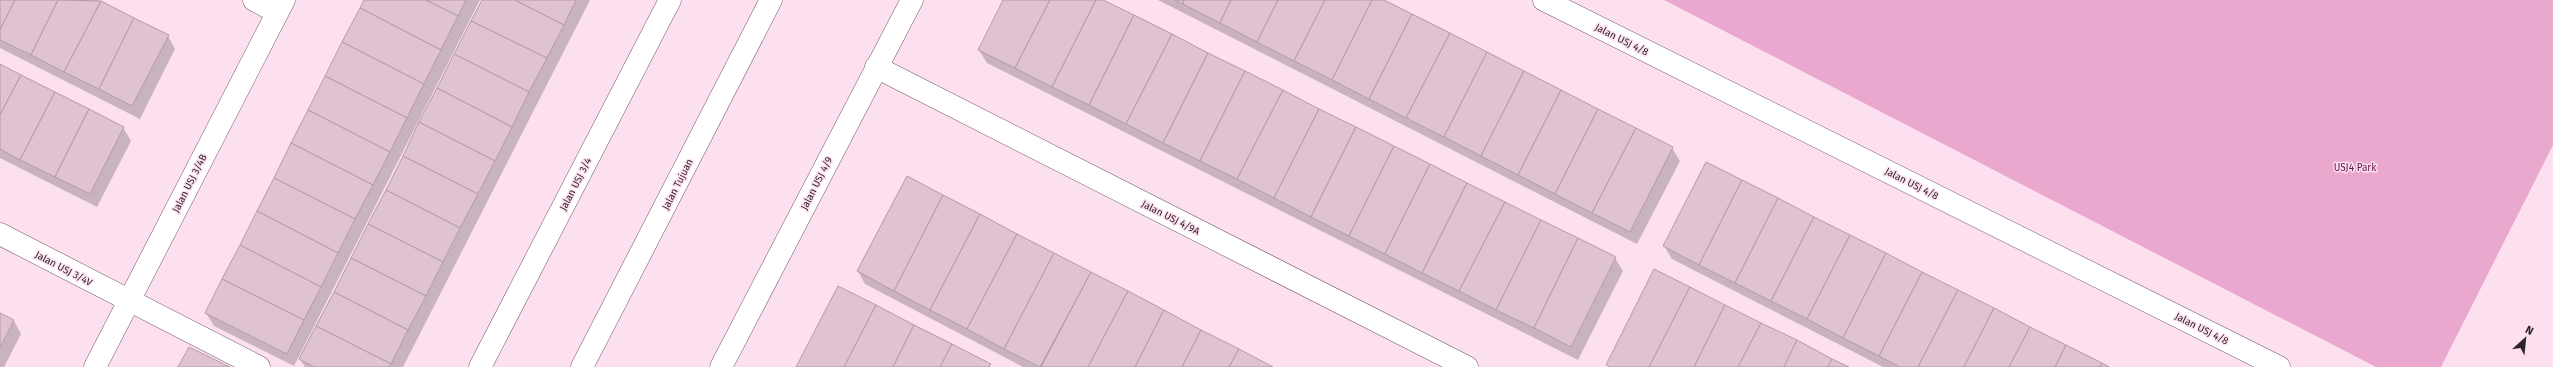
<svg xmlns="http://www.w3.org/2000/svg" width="2553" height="367" font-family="'Fira Sans',sans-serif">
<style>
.green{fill:#eaa8cf}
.shadow{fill:#0003}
.building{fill:#dfc3d3;stroke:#b59aaa}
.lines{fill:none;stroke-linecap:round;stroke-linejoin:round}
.minor-casing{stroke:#735b69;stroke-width:23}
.minor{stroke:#fff;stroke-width:22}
.labels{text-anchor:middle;stroke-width:3;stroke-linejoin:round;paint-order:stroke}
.street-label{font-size:10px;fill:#2e2329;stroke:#fde0f0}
.park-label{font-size:10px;fill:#5f1148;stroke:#fde0f0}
</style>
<rect width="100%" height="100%" fill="#fde0f0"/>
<polygon class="green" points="1664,0 2553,0 2553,145 2441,367 2376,367"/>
<g class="shadow">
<polygon points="0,0 97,0 168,36 175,49 140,119 0,48"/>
<polygon points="365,0 480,0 294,366 214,326 206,313"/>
<polygon points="483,0 590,0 403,367 305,367 300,359"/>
<polygon points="1004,0 1102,0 1615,258 1623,271 1578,360 987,63 979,50"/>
<polygon points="1158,0 1382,0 1672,148 1680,161 1637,244"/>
<polygon points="0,65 123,127 131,141 97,207 0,158"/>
<polygon points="907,177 1271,367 1023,367 865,284 858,271"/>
<polygon points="1664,246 2107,367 1883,367 1672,259"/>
<polygon points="0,314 14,321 21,334 4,367 0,367"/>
</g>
<g class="building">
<polygon points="0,0 15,0 0,30"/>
<polygon points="15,0 58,0 31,55 0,40 0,30"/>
<polygon points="58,0 101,1 64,72 31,55"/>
<polygon points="364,0 426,0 458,16 441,50 360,8"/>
<polygon points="426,0 466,0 458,16"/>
<polygon points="482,0 515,0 564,25 547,58 471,21"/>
<polygon points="515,0 576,0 564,25"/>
<polygon points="1003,0 1050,0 1015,68 978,50"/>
<polygon points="1050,0 1096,0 1052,87 1015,68"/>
<polygon points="1096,0 1103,0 1134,15 1089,105 1052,87"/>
<polygon points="1175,0 1184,0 1183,4"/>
<polygon points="1184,0 1231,0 1220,23 1183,4"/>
<polygon points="1231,0 1278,0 1257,42 1220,23"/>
<polygon points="1278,0 1325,0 1294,61 1257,42"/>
<polygon points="1325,0 1372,0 1332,80 1294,61"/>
<polygon points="1372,0 1384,0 1412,14 1369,99 1332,80"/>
<polygon points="101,1 134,18 99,89 64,72"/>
<polygon points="360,8 441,50 424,84 342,42"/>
<polygon points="1412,14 1450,33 1406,118 1369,99"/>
<polygon points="1134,15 1172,34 1126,124 1089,105"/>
<polygon points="134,18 169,35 132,106 99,89"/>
<polygon points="471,21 547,58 529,92 454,54"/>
<polygon points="1450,33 1487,52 1444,137 1406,118"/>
<polygon points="1172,34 1208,53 1163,143 1126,124"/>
<polygon points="342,42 424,84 407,118 325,76"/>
<polygon points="1487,52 1524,71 1481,156 1444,137"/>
<polygon points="1208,53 1245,71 1200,161 1163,143"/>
<polygon points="454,54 529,92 512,127 437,88"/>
<polygon points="0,64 21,75 0,115"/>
<polygon points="1245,71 1283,90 1237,179 1200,161"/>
<polygon points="1524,71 1561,90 1518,175 1481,156"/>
<polygon points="21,75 55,92 20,160 0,149 0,115"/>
<polygon points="325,76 407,118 390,152 308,110"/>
<polygon points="437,88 512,127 495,161 419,122"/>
<polygon points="1283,90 1319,109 1274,198 1237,179"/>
<polygon points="1561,90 1598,109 1555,194 1518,175"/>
<polygon points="55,92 89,109 55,177 20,160"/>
<polygon points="89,109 124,127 90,194 55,177"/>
<polygon points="1319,109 1356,127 1311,217 1274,198"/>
<polygon points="1598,109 1636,128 1592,213 1555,194"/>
<polygon points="308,110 390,152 373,185 291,143"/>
<polygon points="419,122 495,161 478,194 403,156"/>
<polygon points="1356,127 1394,146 1349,236 1311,217"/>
<polygon points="1636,128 1673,147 1630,232 1592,213"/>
<polygon points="291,143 373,185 355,219 274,178"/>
<polygon points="1394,146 1430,164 1385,254 1349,236"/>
<polygon points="403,156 478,194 460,228 386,190"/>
<polygon points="1706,162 1742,180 1699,265 1663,246"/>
<polygon points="1430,164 1467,183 1422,273 1385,254"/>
<polygon points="907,176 943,195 894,291 857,271"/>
<polygon points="274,178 355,219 338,253 257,211"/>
<polygon points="1742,180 1778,198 1735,283 1699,265"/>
<polygon points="1467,183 1505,202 1459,291 1422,273"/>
<polygon points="386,190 460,228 443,262 368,224"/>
<polygon points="943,195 980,214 930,310 894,291"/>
<polygon points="1778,198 1814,217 1771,301 1735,283"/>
<polygon points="1505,202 1541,220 1496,310 1459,291"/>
<polygon points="257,211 338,253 321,287 240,245"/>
<polygon points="980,214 1017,234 967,329 930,310"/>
<polygon points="1814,217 1850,235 1807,319 1771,301"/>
<polygon points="1541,220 1578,238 1534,328 1496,310"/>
<polygon points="368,224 443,262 426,296 351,258"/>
<polygon points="1017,234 1054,253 1004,349 967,329"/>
<polygon points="1850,235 1886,253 1843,338 1807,319"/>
<polygon points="1578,238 1616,257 1571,347 1534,328"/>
<polygon points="240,245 321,287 304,320 222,279"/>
<polygon points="1054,253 1091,272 1040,367 1004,349"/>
<polygon points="1886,253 1922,272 1879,356 1843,338"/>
<polygon points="351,258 426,296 408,330 334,292"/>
<polygon points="1654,269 1690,287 1649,367 1610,367 1606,365"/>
<polygon points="1091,272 1128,291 1088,367 1041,367"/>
<polygon points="1922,272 1958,290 1918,367 1900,367 1879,356"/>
<polygon points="222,279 304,320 287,354 205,313"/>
<polygon points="838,286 876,305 844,367 796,367"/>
<polygon points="1690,287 1725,305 1694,367 1649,367"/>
<polygon points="1958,290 1994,308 1964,367 1918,367"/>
<polygon points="1128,291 1164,310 1135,367 1088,367"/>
<polygon points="334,292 408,330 391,364 316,326"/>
<polygon points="876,305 914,325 893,367 844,367"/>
<polygon points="1725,305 1761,323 1738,367 1694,367"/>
<polygon points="1994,308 2030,327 2009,367 1964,367"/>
<polygon points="1164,310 1201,330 1182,367 1135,367"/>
<polygon points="0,313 14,320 0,348"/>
<polygon points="1761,323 1797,340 1784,367 1738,367"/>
<polygon points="914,325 952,344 940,367 893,367"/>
<polygon points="316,326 391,364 389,367 314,367 299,359"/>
<polygon points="2030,327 2066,345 2055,367 2009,367"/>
<polygon points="1201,330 1239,349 1229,367 1182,367"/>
<polygon points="1797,340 1832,359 1828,367 1784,367"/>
<polygon points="952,344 991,364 989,367 940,367"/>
<polygon points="2066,345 2102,363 2100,367 2055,367"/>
<polygon points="189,347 230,367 178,367"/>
<polygon points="1239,349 1273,367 1229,367"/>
<polygon points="1832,359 1849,367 1828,367"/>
<polygon points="2102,363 2109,367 2100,367"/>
</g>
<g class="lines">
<g class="minor-casing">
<g id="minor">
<polyline points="254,0 277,12"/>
<polyline points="1544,0 2279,367"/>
<polyline points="876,67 1467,367"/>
<polyline points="0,234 259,367"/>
<polyline points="95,367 284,0"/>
<polyline points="480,367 670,0"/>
<polyline points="582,367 771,0"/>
<polyline points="721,367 912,0"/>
</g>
</g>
<use href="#minor" class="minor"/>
</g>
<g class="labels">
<g class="street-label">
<text transform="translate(1622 39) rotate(27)" y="4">Jalan USJ 4/8</text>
<text transform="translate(189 183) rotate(-63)" y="4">Jalan USJ 3/4B</text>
<text transform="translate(816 183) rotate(-63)" y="4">Jalan USJ 4/9</text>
<text transform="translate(1912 183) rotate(27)" y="4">Jalan USJ 4/8</text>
<text transform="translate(575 184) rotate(-63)" y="4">Jalan USJ 3/4</text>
<text transform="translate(677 184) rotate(-63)" y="4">Jalan Tujuan</text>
<text transform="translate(1171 217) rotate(27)" y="4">Jalan USJ 4/9A</text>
<text transform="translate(64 268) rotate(28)" y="4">Jalan USJ 3/4V</text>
<text transform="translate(2202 328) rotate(27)" y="4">Jalan USJ 4/8</text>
</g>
<g class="park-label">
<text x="2355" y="171">USJ4 Park</text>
</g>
</g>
<g transform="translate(2525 339) rotate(27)" stroke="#fde0f0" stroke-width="3" paint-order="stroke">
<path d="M0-3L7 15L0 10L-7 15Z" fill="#2e2329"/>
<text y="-6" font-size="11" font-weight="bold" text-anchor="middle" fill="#2e2329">N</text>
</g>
</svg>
